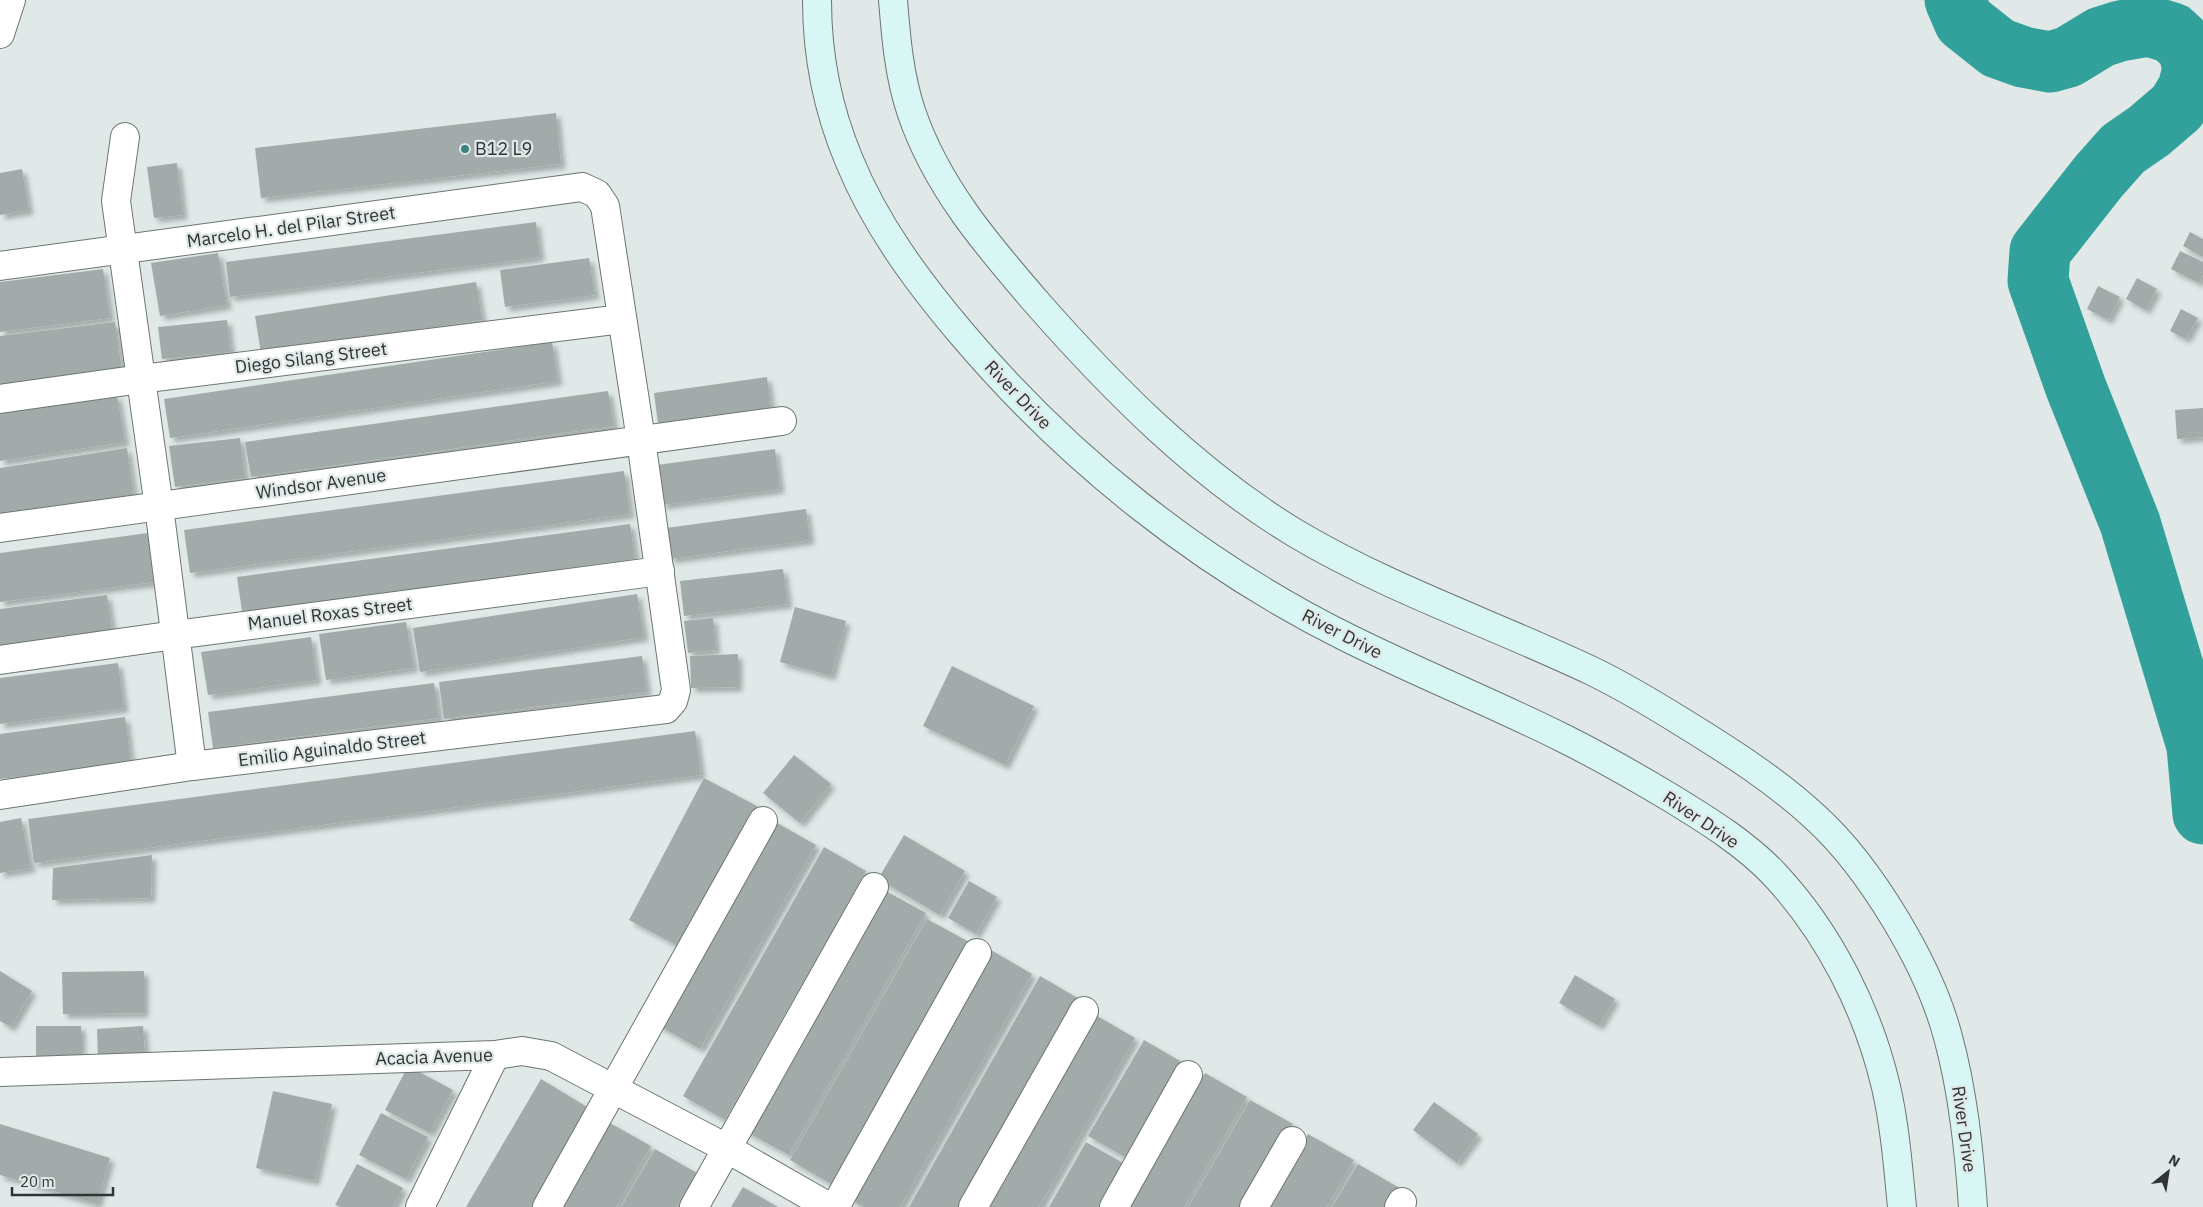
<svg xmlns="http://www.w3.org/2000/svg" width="2203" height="1207" font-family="'IBM Plex Sans',sans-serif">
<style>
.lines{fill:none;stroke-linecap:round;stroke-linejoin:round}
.river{stroke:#33a19b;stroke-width:61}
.building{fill:#a3abaa;filter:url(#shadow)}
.street-casing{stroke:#6d7574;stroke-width:30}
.secondary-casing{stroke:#6d7574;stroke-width:30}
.street{stroke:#fff;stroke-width:28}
.secondary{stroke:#d7f6f4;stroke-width:28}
.poi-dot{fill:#3b827e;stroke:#e0e8e8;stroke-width:2}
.labels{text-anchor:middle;stroke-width:4.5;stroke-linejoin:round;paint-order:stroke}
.poi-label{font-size:18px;fill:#313434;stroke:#e0e8e8;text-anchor:start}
.street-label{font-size:18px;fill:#313434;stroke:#e0e8e8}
</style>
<defs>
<filter id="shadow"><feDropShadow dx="4.5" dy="4.5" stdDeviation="2.5" flood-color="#0004"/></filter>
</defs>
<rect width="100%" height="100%" fill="#e0e8e8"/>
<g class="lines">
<polyline class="river" points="1955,0 1964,21 1998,48 2023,57 2050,62 2068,57 2101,37 2120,31 2149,26 2172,33 2188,48 2193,69 2188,89 2177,107 2149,131 2123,149 2099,176 2040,251 2038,281 2076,388 2130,523 2197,746 2203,814"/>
</g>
<g class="building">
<polygon points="556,113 561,164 261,198 255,148"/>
<polygon points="177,163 183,215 154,218 147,167"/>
<polygon points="22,169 29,210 0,215 0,173"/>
<polygon points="536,222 540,257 230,297 226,262"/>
<polygon points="2190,232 2203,239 2203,257 2183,246"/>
<polygon points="2180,251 2203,262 2203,275 2199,283 2171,269"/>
<polygon points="218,253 227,305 160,316 151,263"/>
<polygon points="589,258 595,295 505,307 500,270"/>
<polygon points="103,269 110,318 0,332 0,282"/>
<polygon points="2137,278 2157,289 2146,310 2126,299"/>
<polygon points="476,282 482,320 261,353 255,316"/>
<polygon points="2098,286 2120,297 2108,320 2087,309"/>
<polygon points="2181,309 2198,318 2186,339 2170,331"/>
<polygon points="227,320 231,352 162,359 158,327"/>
<polygon points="115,322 122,371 0,387 0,336"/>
<polygon points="552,342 558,381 170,438 164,399"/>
<polygon points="767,377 772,416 659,431 654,393"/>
<polygon points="608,391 614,426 251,477 245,442"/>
<polygon points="117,395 125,442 0,461 0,413"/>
<polygon points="2203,408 2203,437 2177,439 2175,410"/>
<polygon points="240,438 245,478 175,487 169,446"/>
<polygon points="127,448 134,496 0,516 0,468"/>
<polygon points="775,449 780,489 662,505 657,465"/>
<polygon points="624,471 630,514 190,573 184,530"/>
<polygon points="806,509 810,540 670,559 666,528"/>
<polygon points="630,524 636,564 243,618 237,577"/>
<polygon points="148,533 154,582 0,602 0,553"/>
<polygon points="783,569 788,604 684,616 680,581"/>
<polygon points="637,594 644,637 420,672 413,628"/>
<polygon points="107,595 113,636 0,651 0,609"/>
<polygon points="795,607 846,621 831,676 780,662"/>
<polygon points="713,618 716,650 688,653 684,621"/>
<polygon points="406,622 414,668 326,680 319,634"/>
<polygon points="311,637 317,680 208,695 201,652"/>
<polygon points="738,654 738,687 691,688 690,656"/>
<polygon points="642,656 647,692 444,719 439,682"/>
<polygon points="118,663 124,708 0,724 0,678"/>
<polygon points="952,666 1034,706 1005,765 923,726"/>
<polygon points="434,683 439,718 213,748 208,712"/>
<polygon points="125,717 131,762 0,779 0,734"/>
<polygon points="695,731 701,775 34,863 28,819"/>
<polygon points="794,755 831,784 800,823 763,793"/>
<polygon points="704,778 757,806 682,948 629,920"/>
<polygon points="21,818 31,868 0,873 0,822"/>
<polygon points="772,820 816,845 700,1049 656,1024"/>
<polygon points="904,835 965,871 940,915 878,879"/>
<polygon points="824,847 866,871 725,1120 683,1096"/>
<polygon points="152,855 151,898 52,900 53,868"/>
<polygon points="969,881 997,897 976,934 948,918"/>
<polygon points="882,889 926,913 789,1155 745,1131"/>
<polygon points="927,919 971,943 833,1185 790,1160"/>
<polygon points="991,950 1032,974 900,1207 864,1207 849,1199"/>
<polygon points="0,971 32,991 11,1027 0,1021"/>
<polygon points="144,971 144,1013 63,1014 62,972"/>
<polygon points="1575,975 1615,999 1599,1026 1559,1003"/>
<polygon points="1040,976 1081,1000 964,1207 909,1207"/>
<polygon points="1094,1014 1135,1038 1065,1162 1039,1207 984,1207"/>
<rect x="36" y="1026" width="45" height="30"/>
<polygon points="143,1026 145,1055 98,1058 97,1029"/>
<polygon points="1144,1040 1180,1061 1125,1157 1088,1136"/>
<polygon points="408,1066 453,1090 430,1133 385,1110"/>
<polygon points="1205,1073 1247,1097 1184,1207 1127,1207"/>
<polygon points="541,1079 592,1110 536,1207 466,1207"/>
<polygon points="273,1091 332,1104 315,1181 256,1168"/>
<polygon points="1250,1100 1293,1124 1245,1207 1188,1207"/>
<polygon points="1434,1102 1478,1134 1457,1163 1413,1130"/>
<polygon points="381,1113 428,1137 406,1179 359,1155"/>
<polygon points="610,1123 651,1146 616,1207 561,1207"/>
<polygon points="0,1124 110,1158 97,1204 0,1175"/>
<polygon points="1308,1134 1354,1160 1327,1207 1266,1207"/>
<polygon points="1086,1142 1123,1163 1097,1207 1049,1207"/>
<polygon points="655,1149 697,1173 676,1207 621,1207"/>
<polygon points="357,1164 403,1188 393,1207 340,1207 335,1205"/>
<polygon points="1358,1164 1403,1190 1393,1207 1332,1207"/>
<polygon points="743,1187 778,1207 731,1207"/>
</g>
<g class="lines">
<g class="street-casing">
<g id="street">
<polyline points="0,34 11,0"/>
<polyline points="125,137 116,201 159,507 192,766"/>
<polyline points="0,266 582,187 597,194 605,206 641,440 676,690 673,701 666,709 192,766 0,795"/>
<polyline points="0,399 141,379 622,319"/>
<polyline points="0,528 782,421"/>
<polyline points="0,660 175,635 660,571"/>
<polyline points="0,1072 495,1055 522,1051 551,1056 728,1149 829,1207"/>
<polyline points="420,1207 495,1055"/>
<polyline points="547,1207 763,821"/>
<polyline points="694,1207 874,887"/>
<polyline points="835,1207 977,953"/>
<polyline points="973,1207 1084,1011"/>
<polyline points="1114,1207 1188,1075"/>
<polyline points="1254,1207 1292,1141"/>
<polyline points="1399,1207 1402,1202"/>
</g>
</g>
<g class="secondary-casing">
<g id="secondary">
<path d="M817 0C817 54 828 110 849 160 875 224 917 281 962 334 1068 459 1198 563 1346 637 1418 673 1493 703 1565 739 1601 757 1636 777 1671 798 1707 820 1746 844 1775 875 1829 933 1868 1010 1886 1087 1895 1126 1898 1167 1902 1207"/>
<path d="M893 0C896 37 899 75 911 111 936 186 987 245 1038 304 1113 389 1196 473 1295 533 1389 589 1493 624 1592 671 1623 686 1653 704 1682 722 1729 751 1775 780 1815 817 1870 867 1929 965 1948 1037 1963 1092 1969 1150 1973 1207"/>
</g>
</g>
<use href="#street" class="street"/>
<use href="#secondary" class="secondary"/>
</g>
<circle class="poi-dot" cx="465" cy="149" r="5"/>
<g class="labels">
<g class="poi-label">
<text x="475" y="155">B12 L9</text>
</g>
<g class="street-label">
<text transform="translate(291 227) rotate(-8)" y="6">Marcelo H. del Pilar Street</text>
<text transform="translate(311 358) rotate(-7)" y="6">Diego Silang Street</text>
<text transform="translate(1018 395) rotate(46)" y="6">River Drive</text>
<text transform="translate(321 484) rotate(-8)" y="6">Windsor Avenue</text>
<text transform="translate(330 614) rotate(-7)" y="6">Manuel Roxas Street</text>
<text transform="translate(1342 634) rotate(27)" y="6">River Drive</text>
<text transform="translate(332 749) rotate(-7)" y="6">Emilio Aguinaldo Street</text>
<text transform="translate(1701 820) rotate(34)" y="6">River Drive</text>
<text transform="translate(434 1057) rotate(-2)" y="6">Acacia Avenue</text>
<text transform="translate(1964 1129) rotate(82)" y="6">River Drive</text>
</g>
</g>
<g transform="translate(2168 1172) rotate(30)" stroke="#e0e8e8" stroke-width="4" paint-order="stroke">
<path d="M0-4L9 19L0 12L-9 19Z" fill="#313434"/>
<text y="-8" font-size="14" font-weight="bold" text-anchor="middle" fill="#313434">N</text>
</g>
<path d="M12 1187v8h101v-8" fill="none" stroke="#313434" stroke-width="2.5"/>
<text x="20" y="1187" font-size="15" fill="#313434" stroke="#e0e8e8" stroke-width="4" paint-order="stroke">20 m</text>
</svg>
